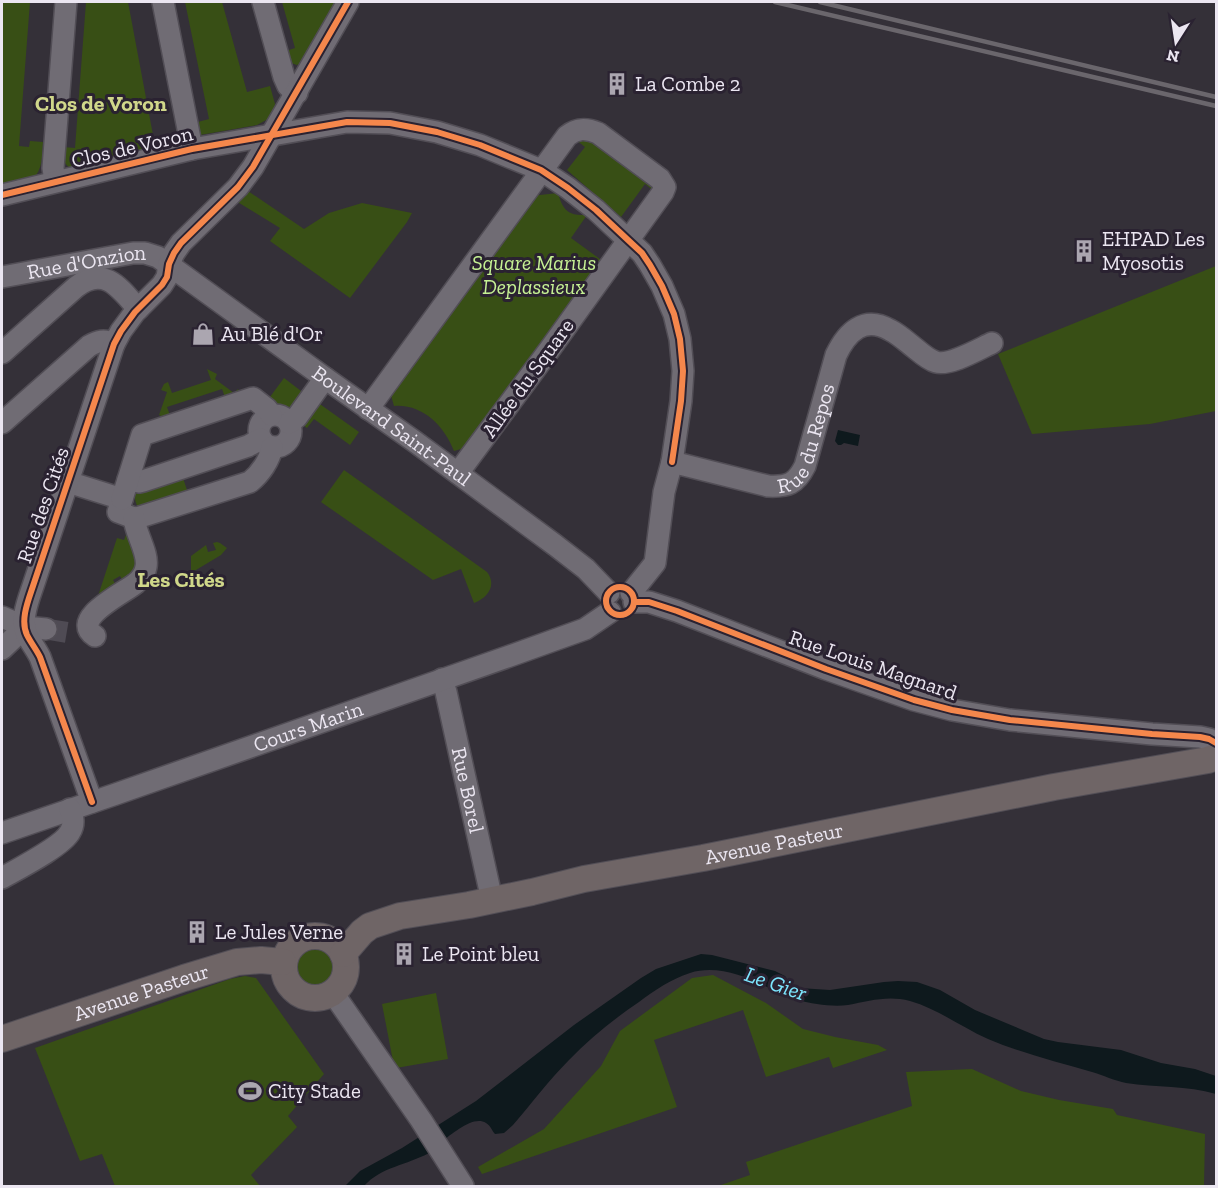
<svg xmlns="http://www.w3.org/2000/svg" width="1218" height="1188" font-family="'Zilla Slab',serif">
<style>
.green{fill:#384f15}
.water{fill:#0e191d}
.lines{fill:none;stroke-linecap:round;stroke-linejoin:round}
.minor-tunnel{stroke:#4f4b54;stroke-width:21;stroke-dasharray:21 10;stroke-linecap:butt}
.minor-casing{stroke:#524e56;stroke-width:24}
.major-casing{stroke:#524e56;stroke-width:28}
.minor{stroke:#706c74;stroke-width:21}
.major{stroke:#6f6566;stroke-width:26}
.rail{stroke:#6a666c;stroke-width:4.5}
.cycleway-casing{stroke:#2a2231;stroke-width:10}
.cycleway{stroke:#f5874c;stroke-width:6}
.labels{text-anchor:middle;stroke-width:6;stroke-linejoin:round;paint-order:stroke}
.poi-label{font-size:21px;fill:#ebe6f1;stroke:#2a2231;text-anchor:start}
.street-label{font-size:21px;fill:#ebe6f1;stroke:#2a2231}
.park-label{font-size:21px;font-style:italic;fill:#c6f294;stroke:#2a2231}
.neighbourhood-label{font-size:22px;font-weight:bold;fill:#d0d78a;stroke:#2a2231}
.water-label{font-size:22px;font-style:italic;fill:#7de7ff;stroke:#2a2231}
</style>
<rect width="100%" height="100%" fill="#343038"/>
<g class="green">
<path d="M2 2H30L19 146 29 147 30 141 43 142C42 156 43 169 33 179L2 188Z"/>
<path d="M86 2H128L156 151 72 169C62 164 63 157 63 147L75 148Z"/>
<polygon points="185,2 222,2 247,92 270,86 275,104 274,108 268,119 257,125 200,135 198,122 209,119"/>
<polygon points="282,2 336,2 301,63 297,65 291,63 286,51 295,48"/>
<polygon points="586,135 654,181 655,192 645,184 621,217 567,170 585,147 575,139"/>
<polygon points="245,189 304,229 329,213 362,203 412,213 407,222 350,298 270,241 280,228 231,198"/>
<path d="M558 193C563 211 569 216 587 215L571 238 604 262 468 447 454 451C444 426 423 404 394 406L390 392 531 196Z"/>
<polygon points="1216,266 1216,411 1150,424 1032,434 998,354"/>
<polygon points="207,369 217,374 215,379 234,393 238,389 240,393 226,400 222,389 167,407 171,418 159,422 161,416 159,415 167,392 161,390 164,384 168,382 172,393 211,380"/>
<polygon points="284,378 305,394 289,411 280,410 267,401"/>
<polygon points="317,402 359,432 350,445 314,419 307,428 303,425"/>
<path d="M344 470 487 572C497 585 488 598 474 603L461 569 433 580 321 502Z"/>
<path d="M183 478 188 493 138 507C135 502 134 497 136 492Z"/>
<polygon points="127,532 139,568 124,583 120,576 113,580 117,587 99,598 98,596 117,538 124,540"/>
<polygon points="217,542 220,543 227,548 221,555 191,573 191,556 206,545 208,552 216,550 213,543"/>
<circle cx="315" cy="969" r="21"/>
<polygon points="713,975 766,1003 803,1029 835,1037 878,1045 887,1050 833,1068 829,1057 766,1077 743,1010 654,1040 677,1107 482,1174 478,1167 544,1129 601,1066 620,1031 692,978"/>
<polygon points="245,976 256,978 324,1074 288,1116 297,1127 251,1175 260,1186 115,1186 102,1154 80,1161 35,1048 230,979"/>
<polygon points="436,993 448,1059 396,1068 393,1061 382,1004"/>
<polygon points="972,1069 1021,1091 1059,1100 1113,1109 1117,1115 1205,1134 1204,1186 718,1186 750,1175 746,1162 912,1106 906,1072"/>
</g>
<g class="water">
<polygon points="838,430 860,435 858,446 844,443 841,445 838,445 835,441"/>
<path d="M701 954 712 955 775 971 785 976 791 985 799 988 830 990 884 982 898 981 917 982 940 990 975 1010 1044 1039 1058 1042 1121 1050 1161 1063 1195 1069 1216 1076V1094C1187 1085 1156 1088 1126 1083 1115 1081 1103 1075 1092 1072 1057 1062 1021 1053 988 1039 961 1027 938 1009 910 1001 888 995 869 1001 848 1005 832 1007 813 1004 798 1000 786 997 776 991 765 986 743 975 715 965 690 973 671 979 655 990 639 1002 614 1019 590 1038 569 1060 549 1080 532 1103 513 1125L504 1133 495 1134C492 1131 491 1126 486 1123 473 1115 453 1134 442 1141L439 1135 423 1143 429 1153C407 1165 381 1167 364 1186H345L360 1171 402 1148 476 1101 574 1025 641 978 656 969Z"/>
</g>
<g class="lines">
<polyline class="minor-tunnel" points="46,629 70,633"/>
<g class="minor-casing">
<g id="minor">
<polyline points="163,2 192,149"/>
<polyline points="263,2 284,77 288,86 297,93"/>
<polyline points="55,181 53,168 66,2"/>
<polyline points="2,195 192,149 347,122 390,123 437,132 480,145 541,170 568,188 596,210 628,240 642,253 650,265 662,286 674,314 680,339 683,371 681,401 672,462"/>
<path id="s1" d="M2 277 133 253H145L158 257 325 378 414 441 555 545 586 569 609 593"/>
<path d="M2 353 76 287C104 265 120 288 138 309"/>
<path d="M368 409 567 136C577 128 586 128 598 133L660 179 665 187 663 192 550 349 458 473"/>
<circle cx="275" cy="431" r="16"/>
<path d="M2 423 89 346C98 341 104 339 114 344"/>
<polyline points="289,423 297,417 325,378"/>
<polyline points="128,480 139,482 143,481 248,446 261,439"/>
<path d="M68 482 122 499 118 512 134 518 140 517 250 482C260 474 270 460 272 447"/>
<polyline points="122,499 142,435 253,398 267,409 271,415"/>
<path id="s2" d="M631 593 655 563 664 492 672 462 768 486C788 487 796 484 805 466L836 355C847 332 864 315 890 330 900 335 908 343 916 349 922 354 929 360 936 362 950 366 979 349 992 343"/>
<polyline points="634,602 649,602 677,611 826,669 914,700 952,710 1010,720 1152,734 1200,737 1209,739 1216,743"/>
<polyline points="2,617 25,627 46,629"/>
<path d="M95 636C68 619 126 592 136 583 141 579 145 574 146 567 149 553 135 533 134 518"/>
<polyline points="2,649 25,627"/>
<path id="s3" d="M442 679 446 692 492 900"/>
<path d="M92 802 40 657C36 649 31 643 27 635 20 620 28 601 33 586L114 344 121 331 135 312 162 285 167 277 169 264 174 253 181 243 238 187 253 167 348 2"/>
<path id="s4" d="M2 833 116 794 507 657 585 629 610 612"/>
<path d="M2 878C16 870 63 846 70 832 75 824 73 817 70 809"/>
<polyline points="333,993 421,1120 463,1186"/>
</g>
</g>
<g class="major-casing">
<g id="major">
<circle cx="315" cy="967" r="31"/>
<path id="s5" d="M343 954 362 932 370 926 400 916 469 905 532 892 584 879 703 858 1054 787 1208 760 1216 757"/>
<path id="s6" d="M2 1039 184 978 237 962 261 960 283 962"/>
</g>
</g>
<use href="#minor" class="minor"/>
<use href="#major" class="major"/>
<g class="rail">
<polyline points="775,2 1216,106"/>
<polyline points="820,2 1216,97"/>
</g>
<g class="cycleway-casing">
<g id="cycleway">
<polyline points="2,195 192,149 347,122 390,123 437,132 480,145 541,170 568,188 596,210 628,240 642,253 650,265 662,286 674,314 680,339 683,371 681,401 672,462"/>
<circle cx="620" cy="601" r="14"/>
<polyline points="634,602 649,602 677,611 826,669 914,700 952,710 1010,720 1152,734 1200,737 1209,739 1216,743"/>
<path d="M92 802 40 657C36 649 31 643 27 635 20 620 28 601 33 586L114 344 121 331 135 312 162 285 167 277 169 264 174 253 181 243 238 187 253 167 348 2"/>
</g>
</g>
<use href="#cycleway" class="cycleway"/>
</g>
<defs>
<g id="building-bare" transform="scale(1.8)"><path d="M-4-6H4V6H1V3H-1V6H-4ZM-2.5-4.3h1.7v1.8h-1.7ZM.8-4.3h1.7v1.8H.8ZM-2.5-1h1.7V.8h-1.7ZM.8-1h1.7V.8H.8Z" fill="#aba6b0" stroke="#2a2231" stroke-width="2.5" paint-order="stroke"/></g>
<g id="shop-bare" transform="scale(1.8)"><path d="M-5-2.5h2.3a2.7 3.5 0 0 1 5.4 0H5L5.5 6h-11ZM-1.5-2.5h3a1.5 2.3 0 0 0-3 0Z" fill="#aba6b0" stroke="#2a2231" stroke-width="2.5" paint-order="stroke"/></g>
<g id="stadium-bare" transform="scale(1.8)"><path d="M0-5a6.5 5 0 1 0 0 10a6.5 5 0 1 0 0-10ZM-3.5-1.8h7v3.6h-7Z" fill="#aba6b0" stroke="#2a2231" stroke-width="2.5" paint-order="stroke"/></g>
</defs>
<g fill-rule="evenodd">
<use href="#building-bare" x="617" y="84"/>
<use href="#building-bare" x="1084" y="251"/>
<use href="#shop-bare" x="203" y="334"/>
<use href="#building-bare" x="197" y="932"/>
<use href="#building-bare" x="404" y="954"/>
<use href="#stadium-bare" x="250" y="1091"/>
</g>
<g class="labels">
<g class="poi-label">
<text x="635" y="91">La Combe 2</text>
<text x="1102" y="246">EHPAD Les<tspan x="1102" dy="24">Myosotis</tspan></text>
<text x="221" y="341">Au Blé d'Or</text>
<text x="215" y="939">Le Jules Verne</text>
<text x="422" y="961">Le Point bleu</text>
<text x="268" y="1098">City Stade</text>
</g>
<g class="street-label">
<text transform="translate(132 147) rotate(-13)" y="7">Clos de Voron</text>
<text dy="7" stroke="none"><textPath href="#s1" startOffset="86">Rue d'Onzion</textPath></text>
<text transform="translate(528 378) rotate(-54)" y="7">Allée du Square</text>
<text dy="7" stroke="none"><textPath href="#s1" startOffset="447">Boulevard Saint-Paul</textPath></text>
<text dy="7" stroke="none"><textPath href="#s2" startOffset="310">Rue du Repos</textPath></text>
<text transform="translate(43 505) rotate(-71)" y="7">Rue des Cités</text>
<text transform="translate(873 665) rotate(19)" y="7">Rue Louis Magnard</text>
<text dy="7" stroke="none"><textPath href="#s4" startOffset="324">Cours Marin</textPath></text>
<text dy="7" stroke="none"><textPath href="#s3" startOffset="114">Rue Borel</textPath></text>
<text dy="7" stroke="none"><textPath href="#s5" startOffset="452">Avenue Pasteur</textPath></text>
<text dy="7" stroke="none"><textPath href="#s6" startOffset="147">Avenue Pasteur</textPath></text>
</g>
<g class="park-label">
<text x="534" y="270">Square Marius<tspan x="534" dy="24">Deplassieux</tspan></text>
</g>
<g class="neighbourhood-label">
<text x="101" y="111">Clos de Voron</text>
<text x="181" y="587">Les Cités</text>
</g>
<g class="water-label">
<text transform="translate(776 983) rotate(19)" y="8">Le Gier</text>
</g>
</g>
<rect width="1218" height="1188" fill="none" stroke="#ebe6f1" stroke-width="6"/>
<g transform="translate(1176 42) rotate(192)" stroke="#2a2231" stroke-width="4.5" paint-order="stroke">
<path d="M0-4.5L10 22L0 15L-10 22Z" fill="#ebe6f1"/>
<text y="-9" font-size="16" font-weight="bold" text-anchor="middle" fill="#ebe6f1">N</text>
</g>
</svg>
